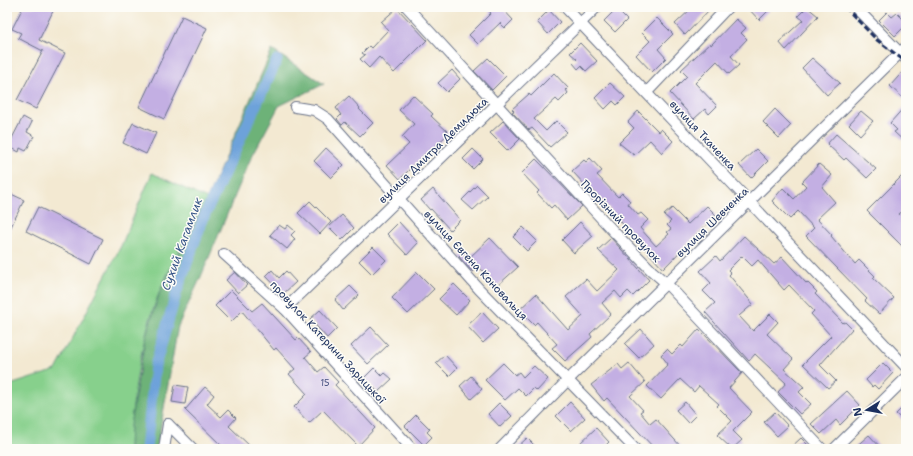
<svg xmlns="http://www.w3.org/2000/svg" width="913" height="456" font-family="'Shantell Sans',sans-serif">
<style>
.green{fill:#87d08c;stroke:#518075}
.forest{fill:#6db278;stroke:#44706b}
.lines{fill:none;stroke-linecap:round;stroke-linejoin:round}
.canal{stroke:#6da2da;stroke-width:11}
.building{fill:#c3afe3}
.minor-casing{stroke:#677087;stroke-width:12}
.minor{stroke:#fff;stroke-width:10}
.rail{stroke:#1b2f5e;stroke-width:3;stroke-dasharray:6 3;stroke-linecap:butt}
.labels{text-anchor:middle;stroke-width:3;stroke-linejoin:round;paint-order:stroke}
.number-label{font-size:9px;fill:#454f7f}
.street-label{font-size:11px;fill:#1b2f5e;stroke:#fdfcf7}
.water-label{font-size:12px;font-style:italic;fill:#385789;stroke:#fdfcf7}
</style>
<rect width="100%" height="100%" fill="#fdfcf7"/>
<filter id="ink" filterUnits="userSpaceOnUse"><feTurbulence type="fractalNoise" baseFrequency=".025" numOctaves="2"/><feDisplacementMap in="SourceGraphic" scale="8" xChannelSelector="R" yChannelSelector="G"/><feConvolveMatrix kernelMatrix="1 2 1 2 8 2 1 2 1" color-interpolation-filters="sRGB"/></filter>
<filter id="wash" filterUnits="userSpaceOnUse"><feTurbulence type="fractalNoise" baseFrequency=".012" numOctaves="4" result="noise"/><feDisplacementMap in="SourceGraphic" scale="16" xChannelSelector="R" yChannelSelector="G"/><feGaussianBlur stdDeviation="0.9" result="paint"/><feColorMatrix in="noise" values="0 0 0 0 0 0 0 0 0 0 0 0 0 0 0 0 0 1.4 0 .05"/><feComposite in="paint" operator="in"/></filter>
<g filter="url(#wash)">
<rect width="100%" height="100%" fill="#f3e9d2"/>
<path class="green" d="M152 173 207 199C191 229 173 260 160 291 141 337 132 399 129 449H7V386L56 370 121 246Z"/>
<polygon class="forest" points="272,50 324,84 279,106 250,160 200,279 178,326 157,449 129,449 130,425 145,339 160,291 207,199"/>
<g class="lines">
<polyline class="canal" points="146,449 155,366 177,291 203,219 277,60"/>
</g>
<g id="blocks">
<g class="building">
<polygon points="23,7 55,7 39,40 65,53 36,109 17,100 43,51 18,38 21,33 12,29"/>
<polygon points="485,7 501,7 513,20 505,28 500,23 478,44 469,35 491,13"/>
<polygon points="693,7 712,7 685,35 675,24"/>
<polygon points="747,7 772,7 759,20"/>
<polygon points="807,7 818,16 786,50 779,42 803,20 798,16"/>
<polygon points="397,8 427,40 394,73 379,57 369,68 360,59 365,55 362,53 369,46 371,48 388,30 381,22"/>
<polygon points="616,9 627,20 615,32 604,21"/>
<polygon points="549,10 560,22 548,34 537,22"/>
<polygon points="887,12 892,17 897,13 906,22 906,25 895,36 879,20"/>
<polygon points="182,16 207,28 164,119 139,107"/>
<polygon points="657,18 673,34 658,49 666,58 652,72 636,55 650,41 642,33"/>
<polygon points="736,19 746,28 741,33 747,39 731,56 739,65 729,74 717,61 695,83 717,106 709,114 705,109 694,119 670,93 687,76 681,70 710,43 711,45"/>
<polygon points="580,43 597,61 586,71 581,66 578,69 573,63 577,59 570,53"/>
<polygon points="488,58 506,76 492,90 474,71"/>
<polygon points="812,58 840,83 827,95 802,68"/>
<polygon points="906,68 906,101 890,86"/>
<polygon points="452,70 460,79 447,92 438,83"/>
<polygon points="554,73 568,88 566,90 568,93 559,102 556,99 534,119 546,131 556,121 567,132 550,147 532,128 529,130 512,112 514,111 512,109 529,94 531,96"/>
<polygon points="610,83 625,97 617,105 613,101 605,109 595,98"/>
<polygon points="413,95 433,114 431,116 449,133 428,153 427,152 400,179 387,165 409,144 402,137 414,124 399,110"/>
<polygon points="349,96 360,108 359,109 373,123 360,136 345,122 342,125 337,119 341,115 336,108"/>
<polygon points="906,105 906,143 894,132 897,130 890,123"/>
<polygon points="775,109 791,125 779,138 763,122"/>
<polygon points="638,111 659,132 661,129 673,141 662,153 650,140 634,155 619,143 634,128 628,122"/>
<polygon points="861,111 873,121 860,135 849,124"/>
<polygon points="23,117 32,122 27,132 34,136 26,151 20,148 19,152 8,146"/>
<polygon points="503,121 520,139 508,151 490,133"/>
<polygon points="133,123 156,133 146,154 123,143"/>
<polygon points="836,134 876,169 867,178 846,158 844,160 827,144"/>
<polygon points="326,148 344,165 331,178 314,161"/>
<polygon points="473,149 483,159 473,169 463,159"/>
<polygon points="756,149 768,161 751,178 739,165"/>
<polygon points="590,158 602,171 597,175 618,197 622,193 630,201 628,204 638,215 641,213 648,220 640,228 656,246 669,234 667,232 671,229 667,225 671,221 664,215 672,208 688,224 707,206 716,215 663,269 588,185 586,186 572,171 584,160 586,162"/>
<polygon points="536,159 582,206 567,220 554,205 551,208 537,193 539,191 522,173"/>
<polygon points="819,164 832,175 822,187 835,202 817,219 832,235 831,236 855,264 859,260 875,276 873,278 894,298 879,314 865,301 867,299 806,236 814,228 798,211 790,219 772,201 783,188 794,199 806,186 802,182"/>
<polygon points="906,172 906,208 899,214 906,221 906,250 867,211"/>
<polygon points="477,185 488,196 473,210 462,200"/>
<polygon points="433,189 460,220 450,230 431,209 430,210 421,200"/>
<polygon points="7,192 24,200 7,235"/>
<polygon points="310,201 331,222 320,234 298,213"/>
<polygon points="38,207 103,239 91,264 26,231"/>
<polygon points="342,215 354,228 342,240 329,227"/>
<polygon points="399,222 418,243 407,255 387,234"/>
<polygon points="580,222 593,236 574,253 562,240"/>
<polygon points="279,225 285,229 288,225 295,231 291,235 295,239 287,249 270,235"/>
<polygon points="523,227 537,241 527,251 513,237"/>
<polygon points="744,236 774,264 782,257 806,283 807,282 817,292 815,294 843,323 845,322 852,329 820,365 836,381 828,388 803,364 831,336 811,314 814,311 789,285 784,290 758,260 752,266 742,256 728,270 731,273 729,275 753,304 739,316 753,331 770,314 778,322 767,334 793,359 784,369 804,387 799,392 811,404 800,414 778,392 786,383 755,354 749,361 705,312 715,303 703,291 711,283 700,271 716,256 720,261"/>
<polygon points="490,238 518,267 497,286 479,267 473,272 459,257 464,252 469,258"/>
<polygon points="611,238 649,280 633,296 628,291 621,298 615,291 602,303 611,314 590,334 592,337 565,361 552,348 557,344 537,322 534,325 519,310 536,294 568,330 583,316 566,297 586,279 597,291 619,270 598,250"/>
<polygon points="373,247 386,260 372,274 359,261"/>
<polygon points="272,270 279,278 286,271 296,282 283,294 266,276"/>
<polygon points="235,272 247,285 238,293 226,280"/>
<polygon points="417,272 434,289 408,314 392,298"/>
<polygon points="454,284 470,300 456,315 439,299"/>
<polygon points="350,286 359,295 343,310 335,300"/>
<polygon points="231,290 252,311 262,303 296,340 298,338 311,352 305,357 318,372 324,367 338,382 335,385 375,428 358,446 323,410 309,423 294,407 307,394 289,374 295,369 276,348 274,350 242,311 231,322 215,306"/>
<polygon points="320,310 337,328 327,338 310,319"/>
<polygon points="482,312 498,329 483,343 467,326"/>
<polygon points="371,327 388,345 368,364 351,346"/>
<polygon points="641,329 654,344 639,358 625,344"/>
<polygon points="699,329 742,373 729,388 752,412 733,431 742,440 732,449 717,435 732,421 717,406 719,404 699,386 694,392 680,379 661,399 647,386 668,364 661,355 667,349 672,354 681,345 683,347"/>
<polygon points="445,355 457,368 449,376 436,363"/>
<polygon points="503,363 515,375 519,372 523,377 534,366 548,379 537,391 534,388 526,396 518,388 505,400 485,380"/>
<polygon points="629,363 645,382 630,396 643,410 640,412 650,424 656,419 683,449 655,449 607,398 604,401 591,385 618,364 622,369"/>
<polygon points="883,363 893,373 878,389 874,385 872,387 866,380"/>
<polygon points="374,368 382,376 385,373 392,379 378,392 364,378"/>
<polygon points="471,376 482,389 471,399 460,386"/>
<polygon points="175,385 188,387 185,404 172,402"/>
<polygon points="205,387 214,395 207,404 221,417 228,410 236,418 229,426 253,449 225,449 185,410"/>
<polygon points="847,391 860,405 840,425 836,420 821,434 811,424"/>
<polygon points="570,402 585,418 571,431 556,416"/>
<polygon points="685,402 696,415 688,423 676,410"/>
<polygon points="499,403 512,416 500,427 488,414"/>
<polygon points="906,404 906,423 896,414"/>
<polygon points="775,412 788,426 777,436 764,422"/>
<polygon points="416,415 430,429 427,432 432,437 424,445 405,426"/>
<polygon points="596,428 609,442 602,449 583,449 579,444"/>
<polygon points="869,435 882,449 853,449"/>
<polygon points="527,438 538,449 515,449"/>
<polygon points="801,438 812,449 789,449"/>
</g>
</g>
</g>
<g filter="url(#ink)">
<use href="#blocks" fill-opacity="0" stroke="#677087" stroke-width="1"/>
<g class="lines">
<g class="minor-casing">
<g id="minor">
<polyline points="407,7 614,232 652,271 666,283 822,449"/>
<polyline points="565,7 906,367"/>
<polyline points="855,7 906,59"/>
<polyline points="647,92 728,7"/>
<polyline points="295,107 314,110 328,119 479,289 635,449"/>
<polyline points="224,254 285,309 412,449"/>
<polyline points="285,309 597,7"/>
<polyline points="168,424 193,449"/>
<polyline points="164,449 168,424"/>
<polyline points="500,449 569,379 906,47"/>
<polyline points="834,449 906,378"/>
</g>
</g>
<use href="#minor" class="minor"/>
<polyline class="rail" points="845,7 877,40 906,62"/>
</g>
</g>
<g class="labels">
<g class="number-label">
<text x="325" y="386">15</text>
</g>
<g class="street-label">
<text transform="translate(703 135) rotate(47)" y="4">вулиця Ткаченка</text>
<text transform="translate(433 150) rotate(-44)" y="4">вулиця Дмитра Демидюка</text>
<text transform="translate(621 221) rotate(46)" y="4">Прорізний провулок</text>
<text transform="translate(712 222) rotate(-44)" y="4">вулиця Шевченка</text>
<text transform="translate(476 265) rotate(47)" y="4">вулиця Євгена Коновальця</text>
<text transform="translate(328 342) rotate(47)" y="4">провулок Катерини Зарицької</text>
</g>
<g class="water-label">
<text transform="translate(182 244) rotate(-70)" y="4">Сухий Кагамлик</text>
</g>
</g>
<rect width="913" height="456" fill="none" stroke="#fdfcf7" stroke-width="24"/>
<g transform="translate(867 410) rotate(259)" stroke="#fdfcf7" stroke-width="3" paint-order="stroke">
<path d="M0-3L7 15L0 10L-7 15Z" fill="#1b2f5e"/>
<text y="-6" font-size="11" font-weight="bold" text-anchor="middle" fill="#1b2f5e">N</text>
</g>
</svg>
